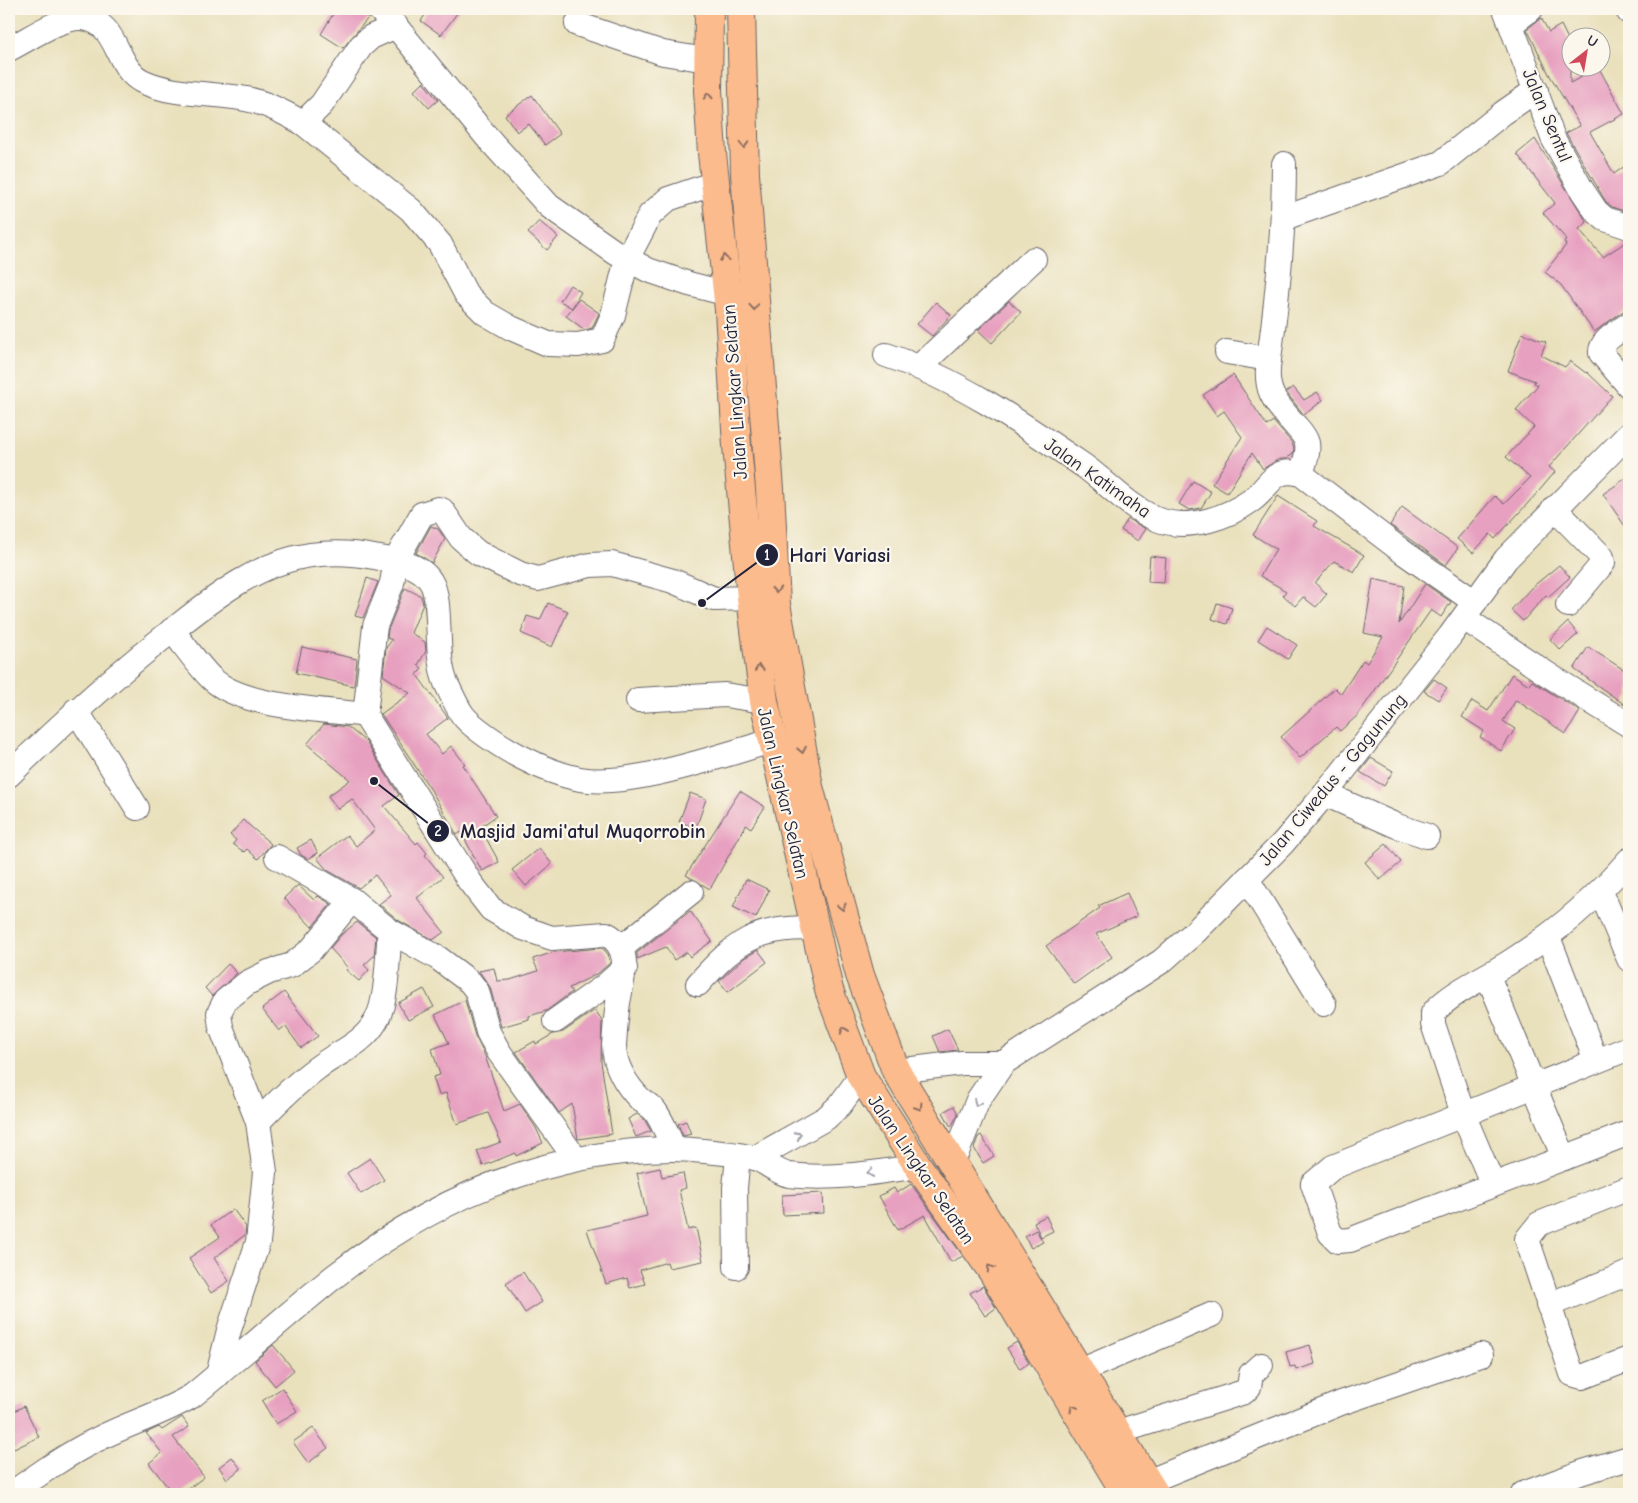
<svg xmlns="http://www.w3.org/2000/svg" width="1638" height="1503" font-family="'Comic Neue',sans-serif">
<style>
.building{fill:#e7a0c0}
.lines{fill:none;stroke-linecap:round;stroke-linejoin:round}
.minor-casing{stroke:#686468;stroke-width:26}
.highway-casing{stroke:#686468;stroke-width:30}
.path{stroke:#686468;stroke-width:3;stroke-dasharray:4 4;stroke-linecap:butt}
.minor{stroke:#fff;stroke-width:24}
.highway{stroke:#fbbb8c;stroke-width:28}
.oneway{stroke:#8e6e64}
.oneway2{stroke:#9c9ca7}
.labels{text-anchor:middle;stroke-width:4.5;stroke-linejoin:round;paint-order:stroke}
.street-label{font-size:19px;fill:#22223b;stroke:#fbf7ec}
.leader{fill:none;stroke:#22223b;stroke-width:2}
.callout-dot{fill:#22223b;stroke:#fbf7ec;stroke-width:2}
.mark-label{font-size:15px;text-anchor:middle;font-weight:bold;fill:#fff}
.callout-label{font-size:20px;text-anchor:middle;font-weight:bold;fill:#22223b;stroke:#fbf7ec;stroke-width:4.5;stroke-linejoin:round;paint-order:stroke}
</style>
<rect width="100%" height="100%" fill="#fbf7ec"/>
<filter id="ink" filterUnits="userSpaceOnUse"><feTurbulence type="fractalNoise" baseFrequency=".02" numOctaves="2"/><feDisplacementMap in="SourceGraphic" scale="10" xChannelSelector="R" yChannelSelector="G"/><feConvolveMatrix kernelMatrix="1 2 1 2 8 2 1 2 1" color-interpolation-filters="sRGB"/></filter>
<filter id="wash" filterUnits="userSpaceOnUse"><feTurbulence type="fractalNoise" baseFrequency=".0096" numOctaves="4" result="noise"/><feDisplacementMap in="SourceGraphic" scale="20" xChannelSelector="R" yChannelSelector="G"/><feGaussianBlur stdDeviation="1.12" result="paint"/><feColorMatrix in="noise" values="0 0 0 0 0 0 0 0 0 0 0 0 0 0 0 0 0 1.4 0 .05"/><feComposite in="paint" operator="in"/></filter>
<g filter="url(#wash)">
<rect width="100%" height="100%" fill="#e9e0bc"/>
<g id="blocks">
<g class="building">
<polygon points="336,9 352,9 368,18 343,48 321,34"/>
<polygon points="429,9 460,9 441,35 421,21"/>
<polygon points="1541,18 1549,32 1561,25 1570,43 1570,83 1599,68 1624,114 1590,132 1614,174 1629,163 1629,213 1612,207 1606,202 1566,133 1580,126 1549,74 1527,29"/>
<polygon points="423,82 438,100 429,108 414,91"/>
<polygon points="532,95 560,134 545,145 529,124 517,132 505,115"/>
<polygon points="1535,139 1587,222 1579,229 1603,257 1629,240 1629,307 1594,332 1561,285 1545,272 1566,245 1564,242 1567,240 1543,213 1555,203 1517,154"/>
<polygon points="539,221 558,237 547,250 528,233"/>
<polygon points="570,285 581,292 572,308 560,301"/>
<polygon points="579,299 599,313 592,328 585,330 566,316"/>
<polygon points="1009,301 1021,312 992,343 978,330"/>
<polygon points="936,302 951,315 932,336 917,324"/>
<polygon points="1522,333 1546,342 1541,355 1565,367 1570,361 1586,373 1587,372 1612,396 1549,467 1555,472 1539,491 1495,539 1490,534 1473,553 1457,539 1495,496 1504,504 1530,478 1506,457 1534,427 1516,410 1538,385 1534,383 1535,381 1508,371"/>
<polygon points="1233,375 1267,426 1273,421 1292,443 1294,449 1293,454 1286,459 1279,459 1263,469 1252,453 1227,493 1212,484 1242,437 1224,411 1217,416 1203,395"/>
<polygon points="1293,387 1304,400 1317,392 1323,400 1304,415 1286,392"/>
<polygon points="1629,476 1629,532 1603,494"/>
<polygon points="1193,481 1211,492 1201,508 1189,510 1179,504"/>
<polygon points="1278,496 1317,521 1314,526 1364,555 1354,572 1334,561 1315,583 1327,594 1316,607 1303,597 1295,606 1283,595 1286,591 1260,576 1276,549 1253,535"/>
<polygon points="1402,507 1458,548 1446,565 1390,525"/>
<polygon points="1128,519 1146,529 1138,541 1121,530"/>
<polygon points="431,526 438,529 445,539 432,563 416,553"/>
<polygon points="1150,556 1166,558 1164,583 1148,582"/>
<polygon points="1559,565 1570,577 1548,597 1546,595 1523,621 1511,610 1531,588"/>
<polygon points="367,578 378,582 363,618 355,616"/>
<polygon points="1373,579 1404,586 1399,624 1425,584 1451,602 1441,617 1431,610 1357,716 1340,731 1336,727 1300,758 1281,737 1335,688 1341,694 1363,660 1367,663 1383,637 1364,633"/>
<polygon points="405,588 421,596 423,604 411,633 425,642 426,651 418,665 422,668 417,675 448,718 426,734 442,754 451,746 465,764 463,765 496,816 480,827 499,862 482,871 461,832 457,835 431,790 381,714 410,693 383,675 386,648 392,640 387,638 388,630"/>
<polygon points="548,603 568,611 552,647 521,633 527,616 540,620"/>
<polygon points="1217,603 1232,608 1227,624 1212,619"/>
<polygon points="1568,622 1578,634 1560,650 1550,639"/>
<polygon points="1267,626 1297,645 1288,659 1258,640"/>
<polygon points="302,647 357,659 354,686 296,673"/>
<polygon points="1588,647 1629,673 1629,696 1624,704 1574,669"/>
<polygon points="1512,674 1529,685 1532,681 1580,711 1566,734 1516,700 1503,721 1515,729 1501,751 1480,737 1484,731 1462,717 1472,701 1488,711"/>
<polygon points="1434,679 1447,688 1438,700 1424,691"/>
<polygon points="324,724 348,727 366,742 399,795 384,806 416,844 418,842 427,853 425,855 443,877 417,898 444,932 433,940 398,920 379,904 391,895 375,875 359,888 327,870 317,858 347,835 356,846 375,830 352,799 338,809 328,796 350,780 307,744"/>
<polygon points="1371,758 1393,771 1384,786 1360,772"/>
<polygon points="740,791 765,807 751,828 746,825 710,889 686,875"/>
<polygon points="690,793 706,799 696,828 679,822"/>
<polygon points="243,820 271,844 258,859 247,849 244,852 233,844 236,840 230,835"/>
<polygon points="311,840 318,853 308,859 301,855 297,848"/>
<polygon points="1386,844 1401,862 1380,880 1365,862"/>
<polygon points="539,848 552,864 526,886 512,870"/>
<polygon points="746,879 769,890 756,918 733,907"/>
<polygon points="298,885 314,900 318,896 331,904 312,927 284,898"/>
<polygon points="1127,893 1137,916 1096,934 1112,957 1074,984 1046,946 1100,908 1098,906"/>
<polygon points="690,911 712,941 690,957 687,952 674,960 666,947 637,959 637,953"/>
<polygon points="357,922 376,937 374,956 364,965 369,970 359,981 346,970 348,968 330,948 342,934"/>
<polygon points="602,948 608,954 610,963 597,974 569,988 572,992 546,1011 529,1016 529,1019 501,1027 490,987 479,971 494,968 497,981 510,980 538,971 533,959 554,952"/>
<polygon points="758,950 767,962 728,992 719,981 744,958"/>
<polygon points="228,964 237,973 212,996 205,988"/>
<polygon points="424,989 434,1007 408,1020 398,1003"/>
<polygon points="284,992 318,1036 301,1048 285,1026 279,1031 262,1009"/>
<polygon points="465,1000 475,1036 485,1056 504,1111 520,1104 536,1128 543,1143 516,1156 515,1153 483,1166 477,1151 501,1142 488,1113 457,1124 446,1093 439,1095 433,1077 440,1075 432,1049 449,1043 435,1015"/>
<polygon points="595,1010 602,1020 601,1062 612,1134 578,1139 572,1104 559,1113 516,1052 535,1041 536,1044 553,1034 563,1032"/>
<polygon points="948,1029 958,1050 940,1052 933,1036"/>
<polygon points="954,1106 958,1114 951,1127 943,1112"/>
<polygon points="637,1114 644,1119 651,1131 636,1137 628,1119"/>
<polygon points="686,1121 691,1134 683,1136 678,1124"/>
<polygon points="981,1135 994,1156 983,1163 974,1148 978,1137"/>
<polygon points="370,1158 384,1180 361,1194 347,1173"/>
<polygon points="660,1168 662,1177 683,1173 686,1188 679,1190 688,1230 696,1228 703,1261 669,1268 667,1262 640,1270 645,1284 630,1288 627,1278 606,1284 587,1230 647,1216 637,1173"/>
<polygon points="911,1184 963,1256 951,1262 925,1215 898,1230 879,1196 894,1188 897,1193"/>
<polygon points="823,1193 824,1213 783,1215 782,1195"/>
<polygon points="233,1209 246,1227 245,1235 214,1258 229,1281 211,1293 189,1258 220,1237 211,1225"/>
<polygon points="1046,1216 1053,1231 1041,1237 1034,1222"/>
<polygon points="1036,1230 1043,1242 1031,1248 1025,1236"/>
<polygon points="523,1272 542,1302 525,1313 506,1283"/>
<polygon points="983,1286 996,1308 985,1316 970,1293"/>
<polygon points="1017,1342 1029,1363 1020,1369 1007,1348"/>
<polygon points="273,1345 294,1370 275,1386 255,1361"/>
<polygon points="1310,1345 1315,1364 1296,1370 1295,1366 1290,1367 1286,1352"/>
<polygon points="282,1388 297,1411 276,1424 262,1401"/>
<polygon points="24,1406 39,1437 14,1449 9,1439 9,1414"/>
<polygon points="182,1417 189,1427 173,1437 204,1477 181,1494 173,1494 149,1463 162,1453 146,1433 159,1427 162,1430"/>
<polygon points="313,1428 328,1448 308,1463 293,1442"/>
<polygon points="232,1457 241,1469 227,1479 219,1467"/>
</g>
</g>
</g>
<g filter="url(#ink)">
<use href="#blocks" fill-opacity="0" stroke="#686468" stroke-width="1"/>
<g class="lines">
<g class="minor-casing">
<g id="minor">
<polyline points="379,9 398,29 486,136 549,206 616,253 648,270 689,284 728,294"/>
<polyline points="1505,9 1553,138 1582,190 1596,211 1605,219 1629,227"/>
<polyline points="1627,9 1629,12"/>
<polyline points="1512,23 1531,9"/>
<polyline points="577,24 663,53 707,60"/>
<path d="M9 49C29 39 60 17 82 18 119 21 114 67 142 81 171 95 209 93 240 98 263 101 283 112 303 123L322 104 361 46 371 37 396 26"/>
<polyline points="303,123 411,210 440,244 466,294 485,313 511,328 548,344 578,345 602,340 613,315 627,259 650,215 668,199 715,183"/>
<polyline points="1284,218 1441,163 1503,113 1536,90"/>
<path d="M1629 324C1620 331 1600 340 1601 353L1629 386"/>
<path d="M1227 352 1269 359C1264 391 1274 401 1294 424 1299 430 1305 435 1307 443 1309 453 1304 464 1301 474"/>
<path d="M886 355C956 378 1024 425 1084 466 1109 484 1132 511 1162 521 1191 530 1228 517 1252 500 1271 486 1272 466 1301 474L1403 552 1475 602"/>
<path d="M1269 359C1278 294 1284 230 1284 164"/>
<polyline points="920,366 1034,259"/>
<polyline points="1554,508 1602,557 1603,563 1568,605"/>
<polyline points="1464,618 1547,674 1629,725"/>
<path d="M172 630C185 646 197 664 211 678 242 708 322 709 365 715"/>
<polyline points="638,700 725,695 764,701"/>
<polyline points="76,710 137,808"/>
<path d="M9 775C63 722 118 672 178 626 217 595 260 562 311 555 331 552 354 553 374 557 393 560 420 563 431 582 443 602 434 656 446 683 451 693 456 705 462 714 471 727 505 749 521 757 540 767 559 775 580 779 629 788 722 755 772 741"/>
<polyline points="1325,794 1397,826 1427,836"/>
<polyline points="277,857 352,900 390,931 438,958 470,982 477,991 488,1032 499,1052 575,1158"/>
<polyline points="1247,879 1324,1004"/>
<polyline points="1601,892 1629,959"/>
<polyline points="1548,937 1596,1061"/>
<polyline points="621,948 691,892"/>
<polyline points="1488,976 1564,1158"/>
<path d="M698 984C737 941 755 927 815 928"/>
<polyline points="555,1021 606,985 625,968"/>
<polyline points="1629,1048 1333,1167 1313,1184 1330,1233 1338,1241 1350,1240 1629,1133"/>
<polyline points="896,1071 962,1063 1003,1063 1162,961 1195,932 1283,843 1325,794 1450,636 1506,559 1629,434"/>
<path d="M258 1122C277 1102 295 1084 317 1068 338 1052 362 1045 376 1021 388 1000 387 956 390 931"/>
<path d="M674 1149C668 1136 663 1122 655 1111 651 1106 645 1103 640 1099 626 1085 614 1065 614 1045 615 1031 616 1016 618 1003 622 978 634 948 606 934L552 938 523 928 491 909 470 882 365 715 375 626 392 583 396 560 422 514 438 509 442 510 461 538 478 553 520 574 538 579 590 565 612 564 673 581 714 599 751 598"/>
<polyline points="755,1158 826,1118 840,1105 861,1076"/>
<polyline points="953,1162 978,1100 1003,1063"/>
<path d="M1493 1185 1463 1114 1433 1024V1013C1452 991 1489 976 1513 960 1557 932 1595 899 1629 860"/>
<polyline points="1629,1188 1539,1224 1527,1239 1572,1374 1582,1377 1629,1359"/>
<polyline points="736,1267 735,1188 738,1156"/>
<polyline points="1548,1305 1629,1273"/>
<polyline points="1080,1371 1211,1315"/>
<polyline points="218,1375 229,1330 258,1242 265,1172 258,1122 221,1027 219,1013 225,1001 247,983 269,972 292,965 311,950 352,900"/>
<polyline points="1118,1432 1244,1392 1249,1387 1251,1374 1261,1365"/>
<polyline points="1147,1482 1341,1403 1481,1355"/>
<path d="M11 1494C39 1474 67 1454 98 1439 129 1423 162 1414 192 1396 240 1357 286 1315 335 1276 433 1199 545 1151 672 1149 686 1149 745 1154 757 1159 767 1163 778 1173 789 1175 832 1180 875 1173 918 1166"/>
<polyline points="1523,1494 1583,1472 1629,1458"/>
</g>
</g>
<g class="highway-casing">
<g id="highway">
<polyline points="709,9 708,91 712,153 729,310 737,446 751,598 764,701 829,990 861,1076 918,1166 992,1271 1126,1494"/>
<polyline points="741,9 745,174 770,489 776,604 809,787 860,975 896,1071 1155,1494"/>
</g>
</g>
<polyline class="path" points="410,15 416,9"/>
<use href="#minor" class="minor"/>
<use href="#highway" class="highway"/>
</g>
<defs><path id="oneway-chevron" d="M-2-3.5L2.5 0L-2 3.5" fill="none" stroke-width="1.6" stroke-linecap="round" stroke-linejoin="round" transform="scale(1.25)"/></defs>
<g class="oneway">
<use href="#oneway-chevron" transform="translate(708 96) rotate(-93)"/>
<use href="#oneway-chevron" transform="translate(744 145) rotate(88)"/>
<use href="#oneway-chevron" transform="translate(724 258) rotate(-96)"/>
<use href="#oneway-chevron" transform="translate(754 307) rotate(86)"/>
<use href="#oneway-chevron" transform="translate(776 590) rotate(87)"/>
<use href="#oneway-chevron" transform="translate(759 668) rotate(-97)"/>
<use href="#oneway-chevron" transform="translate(802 750) rotate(79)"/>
<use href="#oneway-chevron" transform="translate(842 907) rotate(75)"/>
<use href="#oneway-chevron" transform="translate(844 1030) rotate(-110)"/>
<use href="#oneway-chevron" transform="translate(919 1107) rotate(58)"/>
<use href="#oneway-chevron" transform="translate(990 1268) rotate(-124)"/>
<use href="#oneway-chevron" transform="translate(1073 1408) rotate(-121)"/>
</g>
<g class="oneway2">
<use href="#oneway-chevron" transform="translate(977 1103) rotate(115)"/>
<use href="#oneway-chevron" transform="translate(798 1135) rotate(-28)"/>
<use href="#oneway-chevron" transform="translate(870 1173) rotate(172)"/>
</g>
</g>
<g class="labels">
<g class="street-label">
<text transform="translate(1548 115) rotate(67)" y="7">Jalan Sentul</text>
<text transform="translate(734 392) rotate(-94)" y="7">Jalan Lingkar Selatan</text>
<text transform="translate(1098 477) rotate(35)" y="7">Jalan Katimaha</text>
<text transform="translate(1332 779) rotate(-50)" y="7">Jalan Ciwedus - Gagunung</text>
<text transform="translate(784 793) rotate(77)" y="7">Jalan Lingkar Selatan</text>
<text transform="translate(922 1169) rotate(56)" y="7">Jalan Lingkar Selatan</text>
</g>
</g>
<path class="leader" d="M702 603L767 555M374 781L438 831"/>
<g class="callout-dot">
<circle cx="702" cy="603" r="5"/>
<circle cx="374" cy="781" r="5"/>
<circle cx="767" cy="555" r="12"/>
<circle cx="438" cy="831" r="12"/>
</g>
<g class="mark-label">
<text x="767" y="560">1</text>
<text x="438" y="836">2</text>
</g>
<g class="callout-label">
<text x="840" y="562">Hari Variasi</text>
<text x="583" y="838">Masjid Jami'atul Muqorrobin</text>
</g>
<rect width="1638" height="1503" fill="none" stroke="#fbf7ec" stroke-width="30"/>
<g transform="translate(1586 52) rotate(31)"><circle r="24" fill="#fbf7ec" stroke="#a4a2a5"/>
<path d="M0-4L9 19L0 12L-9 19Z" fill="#d1495b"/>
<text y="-8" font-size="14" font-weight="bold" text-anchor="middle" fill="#22223b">U</text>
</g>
</svg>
